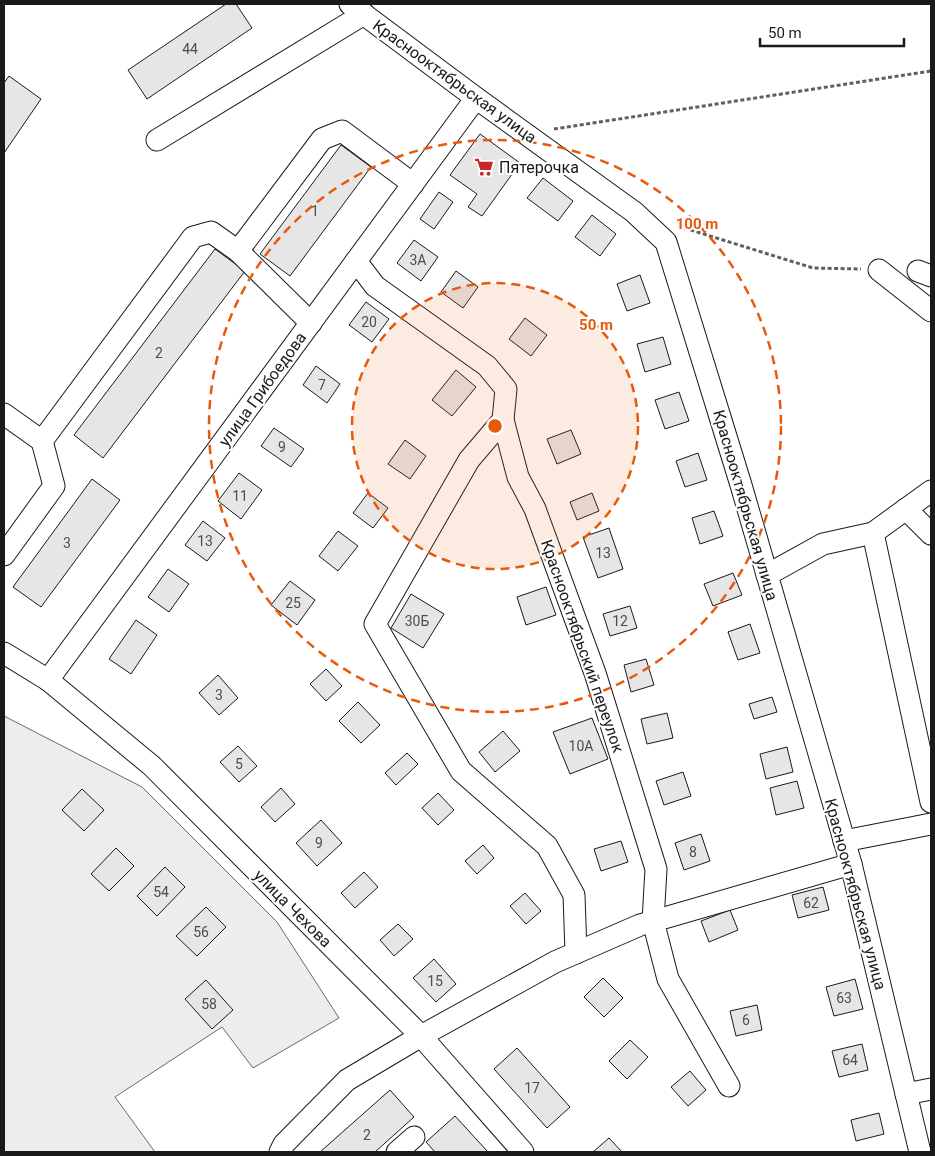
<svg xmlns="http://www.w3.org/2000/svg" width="935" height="1156" font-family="Roboto,sans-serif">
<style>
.built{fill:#ededed;stroke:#6a6a6a}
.building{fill:#e6e6e6;stroke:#1a1a1a}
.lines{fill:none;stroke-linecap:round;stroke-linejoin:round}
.minor-casing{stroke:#1a1a1a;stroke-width:23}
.path{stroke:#5f5f5f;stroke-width:3;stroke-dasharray:4 2.5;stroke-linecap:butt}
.minor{stroke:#fff;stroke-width:21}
.ring{fill:none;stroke:#e8590c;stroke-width:2.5;stroke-dasharray:9 6}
.labels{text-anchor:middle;stroke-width:4;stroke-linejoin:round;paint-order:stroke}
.number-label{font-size:14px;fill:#4d4d4d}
.street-label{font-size:16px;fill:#1a1a1a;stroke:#fff}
.poi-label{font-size:16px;fill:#1a1a1a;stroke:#fff;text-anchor:start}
.centre{fill:#e8590c;stroke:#fff;stroke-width:2.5}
.ring-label{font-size:15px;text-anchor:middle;font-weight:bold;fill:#e8590c;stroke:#fff;stroke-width:4;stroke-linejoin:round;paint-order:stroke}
</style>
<rect width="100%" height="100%" fill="#fff"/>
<polygon class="built" points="4,716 142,787 277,922 339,1018 253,1068 222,1027 115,1097 155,1152 4,1152"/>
<g class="building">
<polygon points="226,4 236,4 252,28 147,99 128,70"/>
<polygon points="9,76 41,99 4,153 4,83"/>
<polygon points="480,134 520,163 482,216 468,207 477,194 450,175"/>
<polygon points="341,145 371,167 290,276 260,254"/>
<polygon points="543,178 573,201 558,221 527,198"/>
<polygon points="439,192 453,202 434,229 420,219"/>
<polygon points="592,215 616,234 600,256 575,237"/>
<polygon points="414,240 438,257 421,281 397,263"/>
<polygon points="215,249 245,271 103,458 74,435"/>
<polygon points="456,271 478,287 463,308 441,292"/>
<polygon points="640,275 650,303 627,311 617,284"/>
<polygon points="366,302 389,319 372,342 349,325"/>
<polygon points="525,318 547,335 531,356 509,339"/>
<polygon points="663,337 671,364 645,372 637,344"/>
<polygon points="316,366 340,384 327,403 303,385"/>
<polygon points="456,370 476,387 452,416 432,400"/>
<polygon points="679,392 689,421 665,429 655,400"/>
<polygon points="274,428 304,449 291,467 261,446"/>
<polygon points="571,430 581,454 557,464 547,439"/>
<polygon points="405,440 426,456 410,479 388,464"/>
<polygon points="698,453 707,480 685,487 676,461"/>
<polygon points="239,473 262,490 241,519 218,501"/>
<polygon points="92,479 120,500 41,607 13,587"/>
<polygon points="368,493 388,508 373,528 353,513"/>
<polygon points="592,493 599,511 577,520 570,502"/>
<polygon points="714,511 723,536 700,544 692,518"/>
<polygon points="203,521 225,538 207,561 185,545"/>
<polygon points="609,528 623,569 598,578 583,537"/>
<polygon points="338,531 358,546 338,571 319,556"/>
<polygon points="168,569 189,584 169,612 148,597"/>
<polygon points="733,573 742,595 713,606 704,584"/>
<polygon points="290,581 315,600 297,625 271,605"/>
<polygon points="546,587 556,615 526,625 517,597"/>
<polygon points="411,594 444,614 423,648 391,628"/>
<polygon points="630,606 637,628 610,636 603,614"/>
<polygon points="136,620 157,635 131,674 109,659"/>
<polygon points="750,624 760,653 738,660 728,632"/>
<polygon points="646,659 654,685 631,692 624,665"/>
<polygon points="326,669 342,686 326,701 310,684"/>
<polygon points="218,675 238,698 219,715 199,693"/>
<polygon points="772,697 777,712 754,719 749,704"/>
<polygon points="358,702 380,725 361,743 339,721"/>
<polygon points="667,713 673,738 647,744 641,719"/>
<polygon points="592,718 608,759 570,774 553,732"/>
<polygon points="503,731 520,751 495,772 479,752"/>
<polygon points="238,746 257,766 239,782 220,762"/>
<polygon points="787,747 793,772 766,779 760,754"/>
<polygon points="407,753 418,764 396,785 385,773"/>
<polygon points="683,772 691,796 664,805 656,781"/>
<polygon points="797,781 804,808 776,815 770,788"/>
<polygon points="281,788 295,804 275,822 261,807"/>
<polygon points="82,789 104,810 84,831 62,810"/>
<polygon points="438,793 454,810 438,825 422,808"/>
<polygon points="321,820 342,843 317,866 296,843"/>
<polygon points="701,834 710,861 684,870 675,843"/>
<polygon points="621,841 628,862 601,871 594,849"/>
<polygon points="483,845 494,858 477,874 465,861"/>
<polygon points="116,848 134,866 109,891 91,874"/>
<polygon points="165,867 185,887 157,916 137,896"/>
<polygon points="364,872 378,887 355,908 341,893"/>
<polygon points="823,887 829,910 798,918 792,895"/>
<polygon points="525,893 541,911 526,924 510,906"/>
<polygon points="206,907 226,927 197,956 176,936"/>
<polygon points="730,910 738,930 709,942 701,921"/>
<polygon points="398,924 413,939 394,956 380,940"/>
<polygon points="434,959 456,984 436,1002 413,978"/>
<polygon points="603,978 623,998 604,1017 584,997"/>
<polygon points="855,979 863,1009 834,1016 826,987"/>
<polygon points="206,980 233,1010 212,1029 185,999"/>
<polygon points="757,1005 762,1030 736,1036 730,1011"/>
<polygon points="630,1040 648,1057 627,1079 609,1061"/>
<polygon points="862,1044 868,1070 839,1077 832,1051"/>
<polygon points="517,1048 570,1107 547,1128 494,1069"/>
<polygon points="690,1071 706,1090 688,1106 671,1087"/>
<polygon points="390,1090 414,1117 375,1152 320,1152"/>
<polygon points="879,1113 884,1134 856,1141 851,1120"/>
<polygon points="455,1116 488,1152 435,1152 426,1142"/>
<polygon points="609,1138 622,1152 593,1152"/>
</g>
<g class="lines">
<g class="minor-casing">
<g id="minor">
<polyline points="350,4 476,98 634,212 666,242 741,485 851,864 920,1152"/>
<polyline points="157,140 364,14"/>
<polyline points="238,251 322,139 342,131 413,184"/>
<polyline points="356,261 375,286 487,366 506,389 503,420 518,477 535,509 595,673 656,869 653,921 668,979 729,1086"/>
<polyline points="879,270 931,311"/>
<polyline points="918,271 931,276"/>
<polyline points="4,414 42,441"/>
<polyline points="503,420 469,460 375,624 461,771 547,846 574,895 576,953"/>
<polyline points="906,509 931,534"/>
<polyline points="873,533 931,802"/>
<polyline points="4,555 54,486 42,441 193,237 211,232 238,251 311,323"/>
<polyline points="767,575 823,544 873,533 931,491"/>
<polyline points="4,653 48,680 152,766 421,1036 523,1152"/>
<polyline points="48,680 476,98"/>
<polyline points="844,841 931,824"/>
<polyline points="906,1094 931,1089"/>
<polyline points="280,1152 284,1144 347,1080 421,1036 555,962 640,925 851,864"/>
<polyline points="397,1152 414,1137"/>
</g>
</g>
<g class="path">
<polyline points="554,129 931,71"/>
<polyline points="678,226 813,268 861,269"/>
</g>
<use href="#minor" class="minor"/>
</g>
<circle cx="495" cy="426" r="143" fill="#e8590c" fill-opacity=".12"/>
<g class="ring">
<circle cx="495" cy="426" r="143"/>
<circle cx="495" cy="426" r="286"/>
</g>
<defs>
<g id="supermarket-bare" transform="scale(1.5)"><path d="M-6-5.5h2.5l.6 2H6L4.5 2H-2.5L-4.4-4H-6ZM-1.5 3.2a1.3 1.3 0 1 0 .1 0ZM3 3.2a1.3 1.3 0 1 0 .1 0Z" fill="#c62828" stroke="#fff" stroke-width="2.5" paint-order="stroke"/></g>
</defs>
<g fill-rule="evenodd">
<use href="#supermarket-bare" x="484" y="167"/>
</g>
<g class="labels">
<g class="number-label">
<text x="190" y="54">44</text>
<text x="315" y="216">1</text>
<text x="418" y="265">3А</text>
<text x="369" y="327">20</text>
<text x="159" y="358">2</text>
<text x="322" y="390">7</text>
<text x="282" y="452">9</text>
<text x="240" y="501">11</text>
<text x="205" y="546">13</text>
<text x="67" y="548">3</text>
<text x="603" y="558">13</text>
<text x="293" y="608">25</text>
<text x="417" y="626">30Б</text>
<text x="620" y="626">12</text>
<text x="219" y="700">3</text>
<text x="581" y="751">10А</text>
<text x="239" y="769">5</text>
<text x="319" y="848">9</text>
<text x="693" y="857">8</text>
<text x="161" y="897">54</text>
<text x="811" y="908">62</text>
<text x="201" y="937">56</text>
<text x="435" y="986">15</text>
<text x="844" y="1003">63</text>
<text x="209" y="1009">58</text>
<text x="746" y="1025">6</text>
<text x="850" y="1065">64</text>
<text x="532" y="1093">17</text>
<text x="367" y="1140">2</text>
</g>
<g class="street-label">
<text transform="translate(455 81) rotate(36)" y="6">Краснооктябрьская улица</text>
<text transform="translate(262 389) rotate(-54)" y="6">улица Грибоедова</text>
<text transform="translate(746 505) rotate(74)" y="6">Краснооктябрьская улица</text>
<text transform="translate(583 646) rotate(71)" y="6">Краснооктябрьский переулок</text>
<text transform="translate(856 894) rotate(75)" y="6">Краснооктябрьская улица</text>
<text transform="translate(293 908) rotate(45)" y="6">улица Чехова</text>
</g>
<g class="poi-label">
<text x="499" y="173">Пятерочка</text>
</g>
</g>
<circle cx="495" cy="426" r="8" class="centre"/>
<g class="ring-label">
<text x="697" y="229">100 m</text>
<text x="596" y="330">50 m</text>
</g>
<rect width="935" height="1156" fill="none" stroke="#1a1a1a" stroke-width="10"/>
<path d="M760 38v8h144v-8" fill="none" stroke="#1a1a1a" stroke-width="2.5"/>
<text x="768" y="38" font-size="15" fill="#1a1a1a" stroke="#ffffff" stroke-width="4" paint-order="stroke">50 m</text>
</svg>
